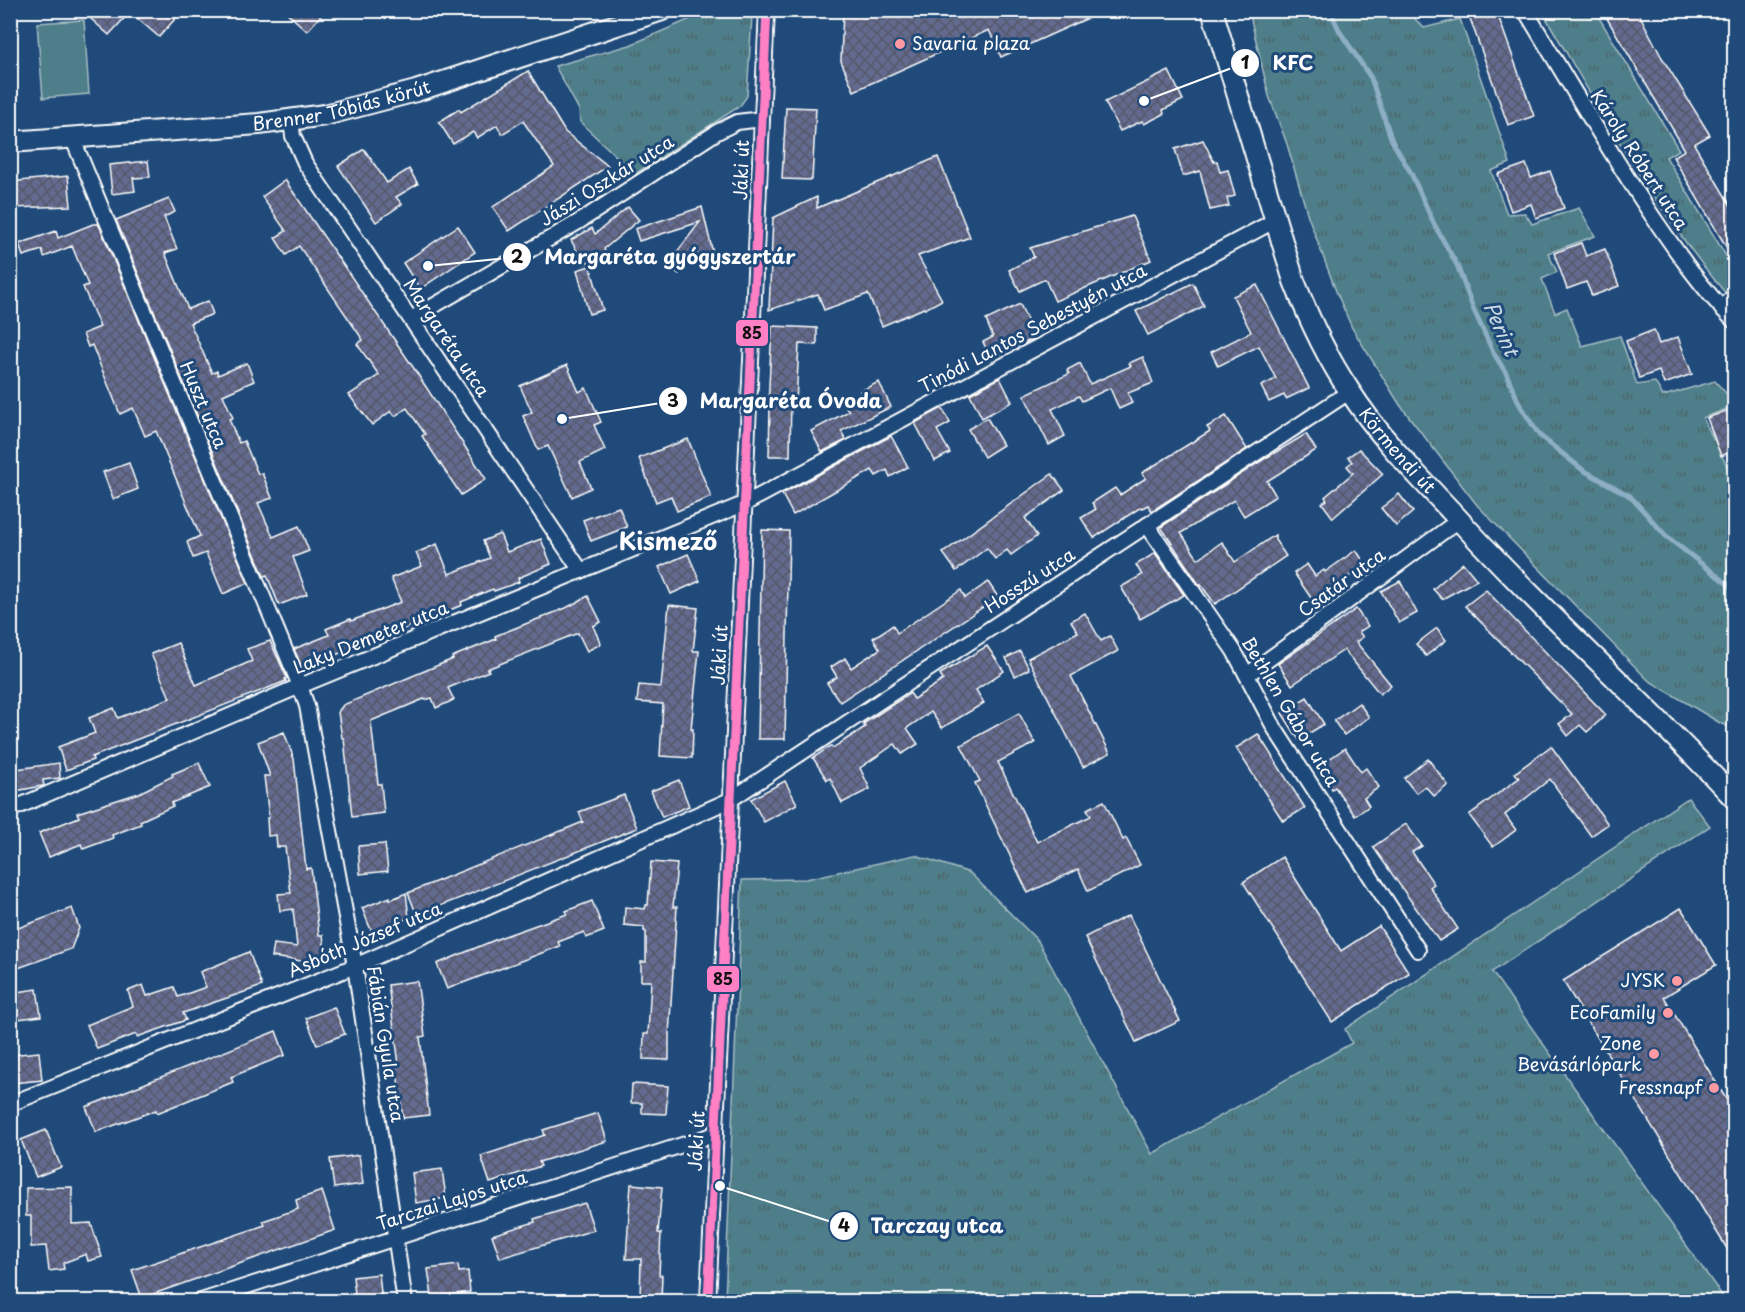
<svg xmlns="http://www.w3.org/2000/svg" width="1745" height="1312" font-family="'Playpen Sans',sans-serif">
<style>
.grass{fill:url(#grass-tufts);stroke:#a6bec4;stroke-width:1.5}
.pitch{fill:#4e7e89;stroke:#a6bec4;stroke-width:1.5}
.lines{fill:none;stroke-linecap:round;stroke-linejoin:round}
.stream{stroke:#8daec4;stroke-width:5}
.building{fill:url(#building-cross-hatch);stroke:#fff;stroke-width:1.5}
.street-casing{stroke:#fff;stroke-width:18}
.secondary-casing{stroke:#fff;stroke-width:24}
.street{stroke:#1f4a7a;stroke-width:14}
.secondary{stroke:#1f4a7a;stroke-width:20}
.bus-1-casing{stroke:#1f4a7a;stroke-width:14}
.bus-1{stroke:#ff80c5;stroke-width:9}
.poi-dot{fill:#ff9aa2;stroke:#1f4a7a;stroke-width:2}
.labels{text-anchor:middle;stroke-width:6;stroke-linejoin:round;paint-order:stroke}
.poi-label{font-size:18px;fill:#fff;stroke:#1f4a7a;text-anchor:end}
.street-label{font-size:18px;fill:#fff;stroke:#1f4a7a}
.water-label{font-size:20px;font-style:italic;fill:#d0dde6;stroke:#1f4a7a}
.district-label{font-size:24px;font-weight:bold;fill:#fff;stroke:#1f4a7a}
.leader{fill:none;stroke:#fff;stroke-width:2}
.callout-dot{fill:#fff;stroke:#1f4a7a;stroke-width:2}
.mark-label{font-size:18px;text-anchor:middle;font-weight:bold;fill:#111}
.callout-label{font-size:20px;text-anchor:middle;font-weight:bold;fill:#fff;stroke:#1f4a7a;stroke-width:6;stroke-linejoin:round;paint-order:stroke}
.line-badge{stroke:#1f4a7a;stroke-width:2}
.pale-badge-label{font-size:16px;text-anchor:middle;font-weight:bold;fill:#111}
</style>
<defs>
<pattern id="grass-tufts" width="24" height="20" patternUnits="userSpaceOnUse" patternTransform="scale(1.5)"><rect width="24" height="20" fill="#4e7e89"/><path d="M3 7l-1-3M5 7V3M7 7l1-3M15 17l-1-3M17 17v-4M19 17l1-3" fill="none" stroke="#4d656a"/></pattern>
<pattern id="building-cross-hatch" width="8" height="8" patternUnits="userSpaceOnUse" patternTransform="scale(1.5)"><rect width="8" height="8" fill="#636b90"/><path d="M0 0l8 8M0 8l8-8" fill="none" stroke="#555867"/></pattern>
</defs>
<rect width="100%" height="100%" fill="#1f4a7a"/>
<filter id="ink" filterUnits="userSpaceOnUse"><feTurbulence type="fractalNoise" baseFrequency=".0167" numOctaves="2"/><feDisplacementMap in="SourceGraphic" scale="12" xChannelSelector="R" yChannelSelector="G"/><feConvolveMatrix kernelMatrix="1 2 1 2 8 2 1 2 1" color-interpolation-filters="sRGB"/></filter>
<g filter="url(#ink)">
<g class="grass">
<polygon points="709,11 750,11 752,15 747,96 740,106 635,174 580,122 579,110 555,66 630,45"/>
<polygon points="1249,11 1412,11 1416,20 1424,28 1460,19 1510,163 1491,171 1507,214 1525,213 1532,224 1579,208 1595,236 1548,253 1557,272 1542,279 1555,313 1567,308 1582,346 1620,336 1637,385 1655,382 1663,396 1715,381 1734,402 1734,406 1703,418 1727,466 1734,465 1734,729 1720,723 1648,680 1477,505 1400,405 1352,328 1336,291 1308,216 1287,144 1269,96"/>
<path d="M1542 11H1595L1679 150 1666 157 1734 269V303C1657 215 1601 111 1542 11Z"/>
<polygon points="1688,798 1710,826 1492,972 1726,1301 725,1301 742,880 806,879 915,855 970,873 1038,941 1152,1154 1352,1043 1345,1029"/>
</g>
<polygon class="pitch" points="84,20 89,94 43,98 37,23"/>
<g class="lines">
<g class="stream">
<polyline points="1330,10 1340,32 1371,78 1392,141 1411,173 1434,224 1457,265 1473,308 1493,352 1506,373 1520,405 1539,435 1583,470 1630,496 1666,536 1734,589"/>
<polyline points="1729,824 1734,830"/>
</g>
</g>
<g class="building">
<polygon points="81,10 183,10 159,37 130,12 109,35"/>
<polygon points="284,10 326,10 307,31"/>
<polygon points="843,10 1106,10 1001,57 989,30 854,91 841,61"/>
<polygon points="1467,10 1496,10 1534,116 1508,125"/>
<polygon points="1602,10 1637,10 1661,56 1710,135 1694,144 1734,211 1734,260 1673,157 1685,150"/>
<polygon points="528,71 565,132 608,166 509,231 493,207 554,166 523,121 502,134 497,125 477,138 473,132 453,144 439,122 459,109 461,112"/>
<polygon points="1169,71 1183,100 1163,110 1164,114 1144,124 1142,121 1120,131 1105,102"/>
<polygon points="786,107 816,108 812,180 782,179"/>
<polygon points="1203,140 1214,162 1217,161 1220,172 1228,170 1235,196 1227,198 1229,206 1210,210 1200,171 1183,176 1175,149"/>
<polygon points="364,149 387,183 409,169 418,184 396,197 402,204 376,222 338,166"/>
<polygon points="938,157 970,237 918,256 942,300 925,309 924,308 882,326 868,294 824,310 818,294 769,310 773,218 817,197 817,208"/>
<polygon points="148,161 150,177 133,178 135,191 112,194 109,165"/>
<polygon points="1526,164 1531,178 1550,171 1564,208 1536,218 1531,204 1511,211 1498,174"/>
<polygon points="68,176 71,206 10,208 10,182"/>
<polygon points="285,180 413,367 486,479 461,495 422,436 425,434 407,408 395,416 391,411 372,425 349,395 379,375 357,344 363,340 299,246 286,255 275,238 286,231 262,197"/>
<polygon points="169,199 175,212 164,217 177,249 165,253 188,309 208,301 213,314 190,323 212,373 217,371 218,375 247,363 254,381 223,395 233,418 229,419 239,443 244,441 258,474 262,473 272,498 258,503 273,537 299,526 309,551 293,557 307,594 279,605 267,575 264,576 116,220"/>
<polygon points="628,207 639,220 604,249 605,252 584,264 571,240 592,228 595,234"/>
<polygon points="702,207 716,266 701,270 696,251 679,274 667,265 700,222 639,241 635,229"/>
<polygon points="1132,216 1151,260 1055,301 1045,279 1020,291 1009,270 1034,257 1030,248"/>
<polygon points="93,224 98,224 100,227 248,583 223,594 206,553 193,558 187,542 200,536 156,431 145,436 133,408 120,414 92,345 88,347 83,334 100,327 83,287 88,285 72,246 44,257 42,250 23,256 19,244 56,231 58,238"/>
<polygon points="458,226 475,252 420,289 403,263"/>
<polygon points="1581,243 1586,256 1605,249 1619,286 1592,296 1586,282 1567,289 1554,253"/>
<polygon points="590,266 603,310 589,314 577,270"/>
<polygon points="1193,283 1204,306 1148,335 1136,311"/>
<polygon points="1257,285 1309,388 1286,399 1284,395 1269,402 1261,386 1276,379 1259,346 1218,366 1211,352 1251,332 1233,296"/>
<polygon points="1020,304 1035,338 991,358 983,342 993,337 986,320"/>
<polygon points="772,326 817,328 817,345 799,344 796,403 791,394 790,456 769,456 770,407 768,406"/>
<polygon points="1654,330 1659,344 1678,337 1692,374 1664,384 1659,371 1639,378 1626,341"/>
<polygon points="1143,357 1153,383 1128,393 1132,403 1119,409 1110,388 1082,401 1079,396 1052,409 1065,436 1049,445 1024,395 1069,374 1067,370 1080,363 1090,384 1131,366 1129,363"/>
<polygon points="567,365 579,392 586,388 601,422 594,425 605,450 580,462 591,488 572,497 548,446 538,450 523,416 532,412 520,386"/>
<polygon points="1000,378 1012,402 982,418 970,394"/>
<polygon points="879,382 891,407 841,431 846,440 822,452 811,431 849,411 846,407 864,398 860,391"/>
<polygon points="942,408 950,423 937,430 950,453 935,461 915,423"/>
<polygon points="1734,408 1734,451 1721,456 1707,418"/>
<polygon points="1226,416 1247,449 1152,511 1148,505 1142,508 1141,507 1094,538 1081,518 1096,509 1092,503 1115,488 1120,495 1146,478 1142,473 1210,431 1207,427"/>
<polygon points="987,418 1003,445 984,457 968,429"/>
<polygon points="1306,434 1316,450 1267,481 1276,496 1244,516 1234,500 1181,533 1198,559 1222,542 1235,562 1275,535 1275,540 1286,556 1215,604 1201,585 1200,586 1161,527 1256,464"/>
<polygon points="891,436 908,467 890,477 887,470 876,476 872,470 793,515 782,494"/>
<polygon points="688,439 711,497 677,511 671,496 656,502 639,458"/>
<polygon points="1359,449 1383,474 1333,518 1322,503 1327,500 1325,497 1353,473 1347,466 1352,462 1348,457"/>
<polygon points="129,463 138,489 113,499 103,472"/>
<polygon points="1052,474 1064,490 1025,518 1037,536 1011,555 1007,550 995,559 987,548 956,571 943,553"/>
<polygon points="1399,494 1413,512 1396,526 1381,508"/>
<polygon points="619,507 627,527 591,541 583,520"/>
<polygon points="762,530 789,531 785,739 758,739"/>
<polygon points="500,534 507,552 541,539 551,564 518,578 519,582 494,591 493,589 461,602 462,605 396,632 330,657 332,661 304,672 294,649 329,635 326,629 350,619 351,621 401,602 391,578 422,566 416,553 437,544 449,574 490,558 483,541"/>
<polygon points="1356,550 1366,565 1313,601 1294,573 1307,564 1315,576 1324,570 1325,572"/>
<polygon points="1155,553 1184,595 1140,619 1121,587 1142,575 1136,565"/>
<polygon points="688,554 700,581 671,594 659,567"/>
<polygon points="1463,563 1477,580 1442,599 1433,589"/>
<polygon points="1400,581 1417,613 1399,623 1381,591"/>
<polygon points="988,582 998,597 840,702 827,683 837,677 831,667 845,658 851,668 880,649 873,638 893,625 897,633 961,590 965,598"/>
<polygon points="1486,590 1606,715 1587,732 1580,725 1568,736 1559,724 1572,714 1465,606"/>
<polygon points="588,596 601,622 593,626 601,644 587,651 578,633 487,669 489,671 448,688 454,700 436,708 432,698 425,700 424,699 371,721 378,784 381,784 384,813 352,817 344,738 342,738 338,712 343,705 453,659 452,657 496,639 495,636 566,608"/>
<polygon points="669,605 698,608 693,651 699,651 691,729 693,729 692,758 660,756 663,704 637,702 639,685 661,687"/>
<polygon points="1356,609 1368,626 1359,632 1363,637 1356,642 1391,685 1380,694 1344,650 1292,685 1278,664"/>
<polygon points="1085,613 1101,641 1110,636 1118,651 1071,676 1110,753 1083,767 1028,658 1078,632 1071,621"/>
<polygon points="1437,628 1446,640 1426,656 1416,644"/>
<polygon points="270,641 287,678 285,679 286,681 92,757 93,760 66,770 58,747 95,733 89,718 114,708 118,718 170,698 151,654 178,643 196,685 252,661 247,649"/>
<polygon points="987,646 1004,671 976,690 984,703 942,728 931,712 907,728 918,744 902,754 895,744 860,768 870,789 842,803 830,778 827,780 813,758 831,746 833,748 865,727 863,724 910,693 914,699 943,680 940,674"/>
<polygon points="1020,651 1029,669 1015,676 1006,658"/>
<polygon points="1307,697 1324,724 1299,740 1282,713"/>
<polygon points="1359,703 1369,717 1344,735 1334,721"/>
<polygon points="1019,713 1035,743 998,762 1037,842 1091,816 1087,809 1104,801 1123,840 1126,838 1140,865 1088,891 1078,869 1028,893 975,783 980,781 961,745"/>
<polygon points="284,732 294,759 306,869 311,868 319,935 323,935 326,959 302,961 272,957 274,944 297,947 293,909 280,911 278,894 291,893 285,847 277,847 276,835 268,836 267,818 269,818 264,776 270,776 258,742"/>
<polygon points="1258,734 1305,808 1283,821 1236,748"/>
<polygon points="1551,746 1608,824 1591,836 1550,779 1505,815 1516,830 1493,847 1469,815 1519,778 1515,773"/>
<polygon points="1345,748 1361,772 1366,768 1379,787 1364,798 1369,806 1355,816 1335,787 1332,789 1318,767"/>
<polygon points="1428,759 1448,785 1434,796 1425,786 1416,793 1404,778"/>
<polygon points="59,763 60,778 43,780 44,786 42,786 10,792 10,770"/>
<polygon points="199,763 210,787 171,803 173,806 140,821 141,824 112,835 113,838 83,849 81,844 49,857 39,833 79,817 77,813 139,793 173,776 172,774"/>
<polygon points="679,780 689,806 662,817 651,791"/>
<polygon points="785,781 797,804 764,822 751,799"/>
<polygon points="624,795 637,828 417,915 408,893 583,822 579,812"/>
<polygon points="1406,824 1422,846 1412,852 1434,884 1430,887 1458,929 1439,941 1373,847"/>
<polygon points="385,844 388,871 360,874 358,846"/>
<polygon points="1282,857 1341,951 1379,926 1409,973 1332,1022 1243,882"/>
<polygon points="651,862 677,864 673,907 677,907 669,1035 669,1060 643,1059 644,1034 648,1034 651,981 641,981 641,962 646,962 646,932 644,931 644,927 624,925 625,907 645,909 646,905 648,905"/>
<polygon points="406,893 409,918 399,922 400,924 373,935 362,908 390,897 390,900"/>
<polygon points="592,901 604,931 586,938 584,932 558,942 560,946 447,989 437,964 502,937 567,914 566,911"/>
<polygon points="72,908 79,928 71,949 10,971 10,931"/>
<polygon points="1681,908 1716,965 1664,997 1734,1112 1734,1260 1563,981"/>
<polygon points="1129,915 1180,1021 1136,1042 1085,937"/>
<polygon points="249,952 262,986 183,1013 186,1020 137,1037 136,1034 97,1049 87,1025 133,1006 128,991 143,985 147,996 174,987 178,997 206,987 200,972"/>
<polygon points="417,981 425,1036 420,1037 429,1115 403,1118 396,1064 399,1064 388,985"/>
<polygon points="37,989 41,1016 10,1020 10,993"/>
<polygon points="334,1007 345,1034 317,1045 306,1018"/>
<polygon points="276,1031 285,1055 231,1077 233,1082 157,1113 156,1110 96,1132 86,1107"/>
<polygon points="39,1052 42,1080 13,1083 10,1055"/>
<polygon points="632,1084 668,1086 666,1114 642,1113 642,1103 631,1103"/>
<polygon points="598,1113 607,1141 539,1162 541,1166 490,1183 481,1156 545,1135 543,1130"/>
<polygon points="46,1130 61,1167 36,1177 21,1140"/>
<polygon points="359,1155 363,1184 334,1188 330,1159"/>
<polygon points="442,1169 446,1198 416,1203 412,1173"/>
<polygon points="631,1184 662,1187 658,1233 661,1233 659,1275 662,1275 661,1301 640,1300 641,1259 626,1259"/>
<polygon points="72,1187 72,1224 91,1223 102,1257 88,1261 86,1254 63,1263 64,1269 49,1271 46,1246 31,1247 31,1216 26,1216 26,1188"/>
<polygon points="322,1191 335,1230 142,1298 132,1270 265,1225 263,1221 298,1209 296,1200"/>
<polygon points="585,1203 594,1230 500,1258 492,1235 535,1222 534,1219"/>
<polygon points="458,1265 459,1272 468,1271 470,1292 432,1297 428,1269"/>
<polygon points="379,1274 382,1302 356,1302 353,1277"/>
</g>
<g class="lines">
<g class="street-casing">
<g id="street">
<path d="M1525 10C1568 81 1609 152 1655 220 1679 255 1704 291 1734 321"/>
<polyline points="291,121 293,136 305,163 581,571"/>
<polyline points="72,137 300,686 307,706 355,966 405,1302"/>
<polyline points="1721,308 1734,296"/>
<polyline points="411,319 580,221 717,132 737,122 762,119"/>
<polyline points="1147,525 1234,651 1275,729 1418,950"/>
<polyline points="1247,675 1459,520"/>
<polyline points="10,810 300,686 746,503 1274,221"/>
<polyline points="10,1104 355,966 730,800 1349,392"/>
<polyline points="198,1302 716,1134"/>
<polyline points="708,1302 767,10"/>
</g>
</g>
<g class="secondary-casing">
<g id="secondary">
<path id="s1" d="M1212 10 1294 281C1309 319 1326 356 1349 390 1377 434 1415 473 1451 511 1541 611 1643 700 1734 798"/>
<path id="s2" d="M10 142 259 124 325 115 416 91 662 10"/>
</g>
</g>
<use href="#street" class="street"/>
<use href="#secondary" class="secondary"/>
<g class="bus-1-casing">
<polyline id="bus-1" points="708,1302 767,10"/>
</g>
<use href="#bus-1" class="bus-1"/>
</g>
</g>
<g class="poi-dot">
<circle cx="900" cy="44" r="6"/>
<circle cx="1677" cy="981" r="6"/>
<circle cx="1668" cy="1013" r="6"/>
<circle cx="1654" cy="1054" r="6"/>
<circle cx="1714" cy="1088" r="6"/>
</g>
<g class="labels">
<g class="poi-label">
<text x="912" y="50" text-anchor="start">Savaria plaza</text>
<text x="1665" y="987">JYSK</text>
<text x="1656" y="1019">EcoFamily</text>
<text x="1642" y="1050">Zone<tspan x="1642" dy="21">Bevásárlópark</tspan></text>
<text x="1702" y="1094">Fressnapf</text>
</g>
<g class="street-label">
<text dy="6" stroke="none"><textPath href="#s2" startOffset="334">Brenner Tóbiás körút</textPath></text>
<text transform="translate(1639 160) rotate(57)" y="6">Károly Róbert utca</text>
<text transform="translate(742 170) rotate(-88)" y="6">Jáki út</text>
<text transform="translate(607 181) rotate(-32)" y="6">Jászi Oszkár utca</text>
<text transform="translate(1033 329) rotate(-28)" y="6">Tinódi Lantos Sebestyén utca</text>
<text transform="translate(446 338) rotate(56)" y="6">Margaréta utca</text>
<text transform="translate(203 405) rotate(67)" y="6">Huszt utca</text>
<text dy="6" stroke="none"><textPath href="#s1" startOffset="483">Körmendi út</textPath></text>
<text transform="translate(1030 581) rotate(-33)" y="6">Hosszú utca</text>
<text transform="translate(1342 583) rotate(-36)" y="6">Csatár utca</text>
<text transform="translate(371 638) rotate(-22)" y="6">Laky Demeter utca</text>
<text transform="translate(720 655) rotate(-87)" y="6">Jáki út</text>
<text transform="translate(1290 712) rotate(59)" y="6">Bethlen Gábor utca</text>
<text transform="translate(365 940) rotate(-23)" y="6">Asbóth József utca</text>
<text transform="translate(385 1044) rotate(81)" y="6">Fábián Gyula utca</text>
<text transform="translate(697 1141) rotate(-87)" y="6">Jáki út</text>
<text transform="translate(452 1201) rotate(-18)" y="6">Tarczai Lajos utca</text>
</g>
<g class="water-label">
<text transform="translate(1501 329) rotate(66)" y="7">Perint</text>
</g>
<g class="district-label">
<text x="668" y="550">Kismező</text>
</g>
</g>
<path class="leader" d="M1144 101L1245 63M428 266L517 257M562 419L673 401M720 1186L844 1226"/>
<g class="callout-dot">
<circle cx="1144" cy="101" r="6"/>
<circle cx="428" cy="266" r="6"/>
<circle cx="562" cy="419" r="6"/>
<circle cx="720" cy="1186" r="6"/>
<circle cx="1245" cy="63" r="15"/>
<circle cx="517" cy="257" r="15"/>
<circle cx="673" cy="401" r="15"/>
<circle cx="844" cy="1226" r="15"/>
</g>
<g class="mark-label">
<text x="1245" y="69">1</text>
<text x="517" y="263">2</text>
<text x="673" y="407">3</text>
<text x="844" y="1232">4</text>
</g>
<g class="callout-label">
<text x="1293" y="70">KFC</text>
<text x="670" y="264">Margaréta gyógyszertár</text>
<text x="791" y="408">Margaréta Óvoda</text>
<text x="937" y="1233">Tarczay utca</text>
</g>
<g class="line-badge">
<rect x="735" y="319" width="34" height="28" rx="6" fill="#ff80c5"/>
<rect x="706" y="965" width="34" height="28" rx="6" fill="#ff80c5"/>
</g>
<g class="pale-badge-label">
<text x="752" y="339">85</text>
<text x="723" y="985">85</text>
</g>
<rect width="1745" height="1312" fill="none" stroke="#1f4a7a" stroke-width="36"/>
<rect x="18" y="18" width="1709" height="1276" fill="none" stroke="#fff" stroke-width="2" filter="url(#ink)"/>
</svg>
